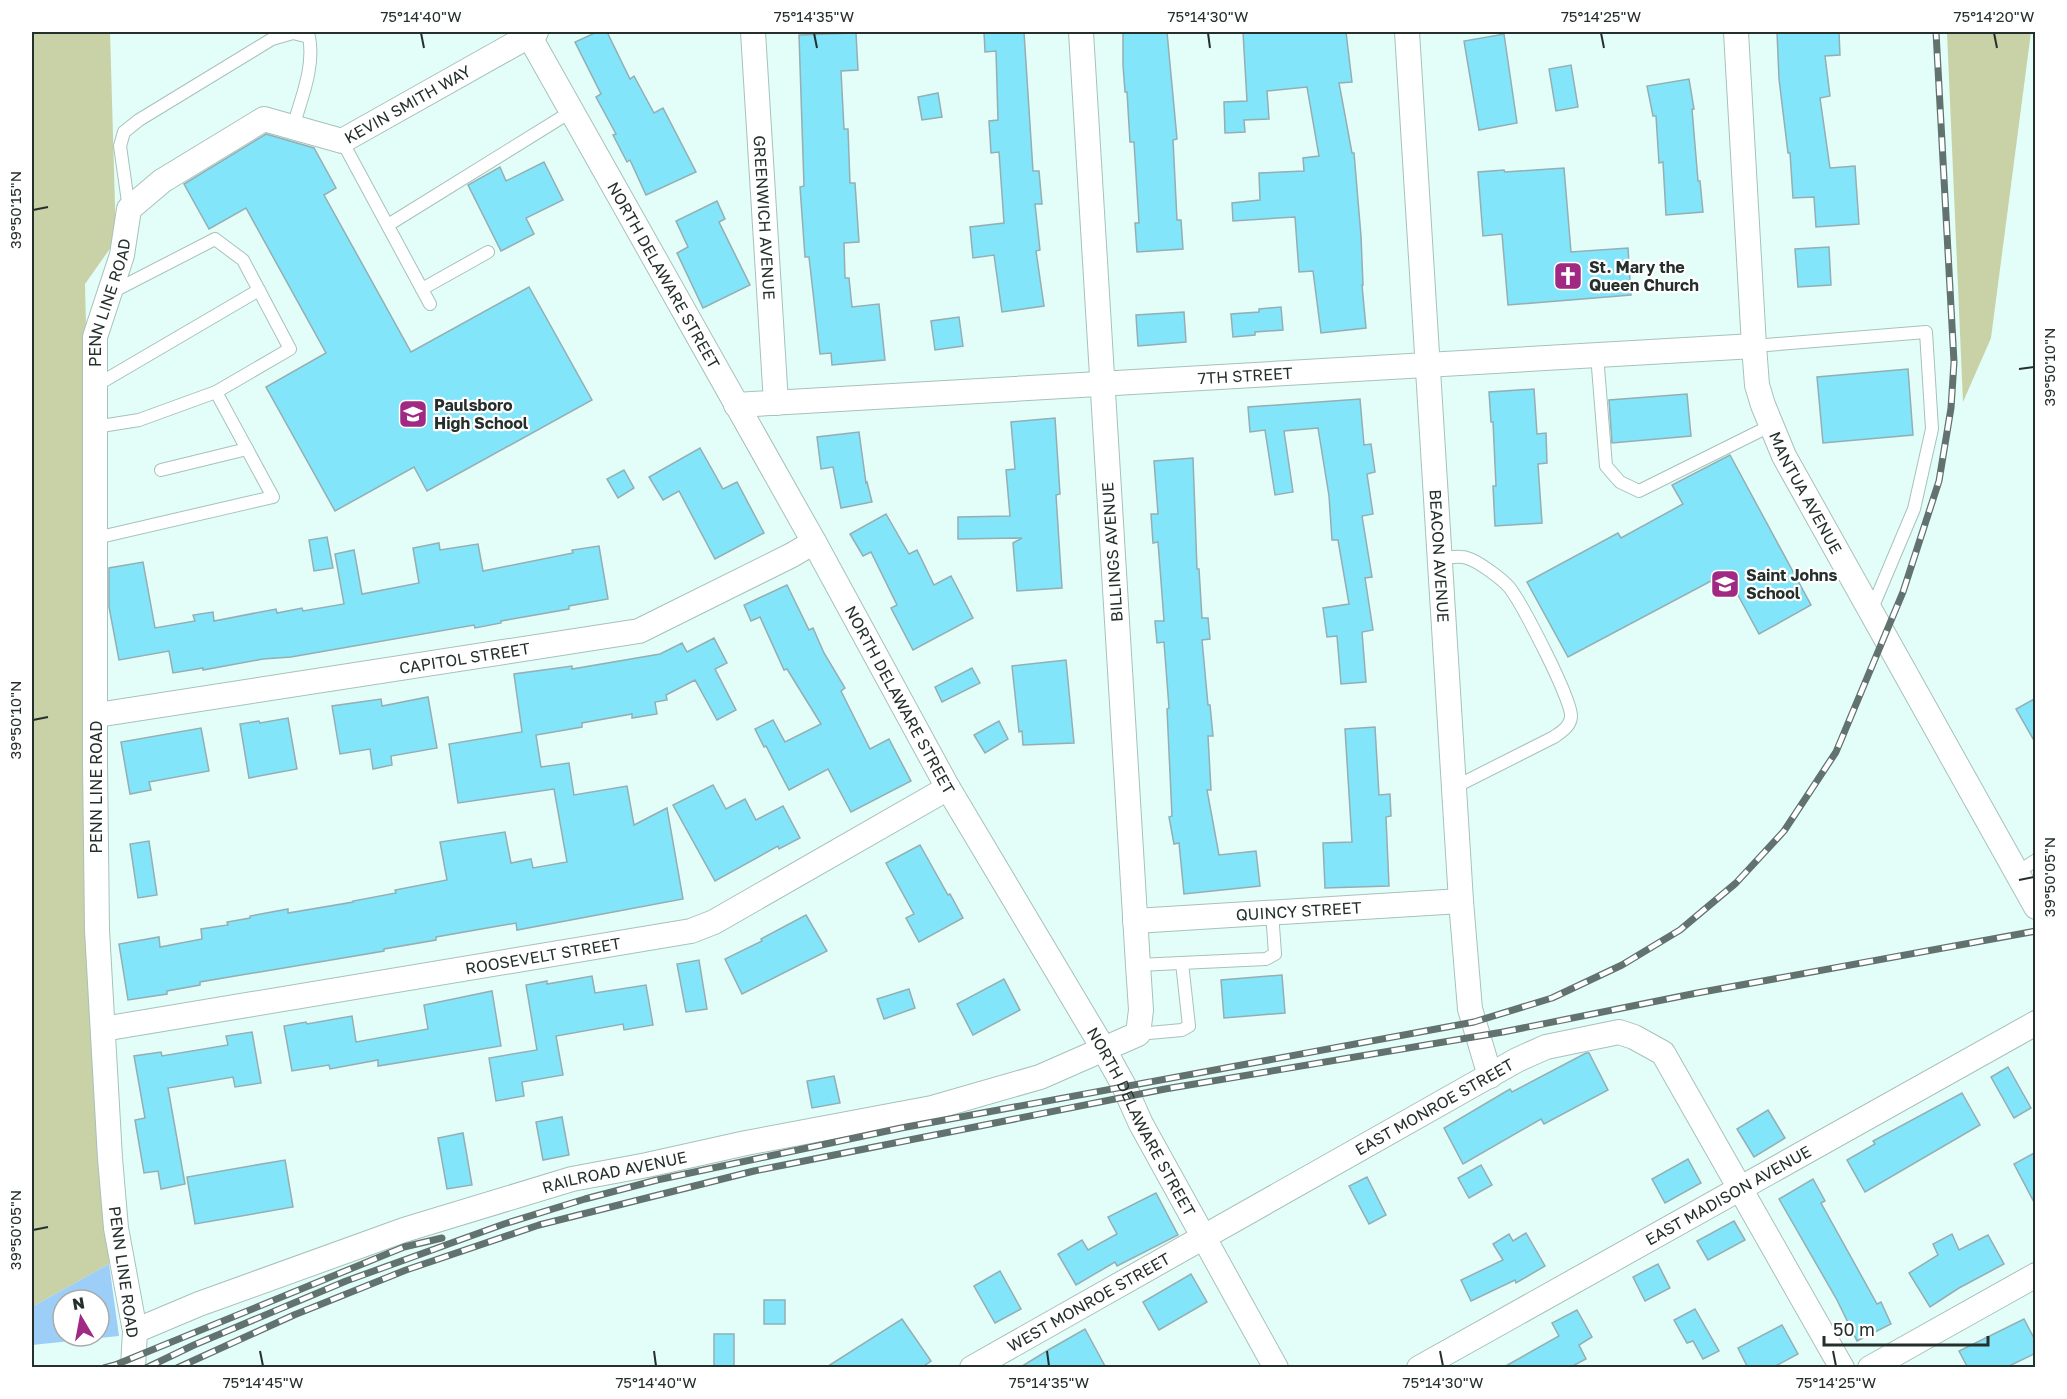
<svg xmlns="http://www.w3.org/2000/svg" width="2067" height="1399" font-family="'Golos Text',sans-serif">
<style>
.green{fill:#c9d1a6}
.water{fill:#9dcef7;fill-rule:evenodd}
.building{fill:#82e5f9;stroke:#94aeb4;stroke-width:1.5}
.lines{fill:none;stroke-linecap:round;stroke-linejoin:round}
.service-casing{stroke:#a7c1bb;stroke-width:14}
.minor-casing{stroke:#a7c1bb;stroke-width:26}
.service{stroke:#fff;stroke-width:12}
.minor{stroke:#fff;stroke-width:24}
.rail-casing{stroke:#62726e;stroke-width:7}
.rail{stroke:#fff;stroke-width:4.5;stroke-dasharray:14;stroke-linecap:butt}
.ticks{fill:none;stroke:#25302d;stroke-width:2}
.labels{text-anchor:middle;stroke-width:4.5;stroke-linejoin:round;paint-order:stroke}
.street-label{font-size:16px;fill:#25302d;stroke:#fff}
.poi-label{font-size:16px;font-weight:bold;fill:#25302d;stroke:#fff;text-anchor:start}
.neatline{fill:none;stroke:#25302d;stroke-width:2}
.ticks-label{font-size:15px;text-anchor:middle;fill:#25302d}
</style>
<rect width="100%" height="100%" fill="#e3fef8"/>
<g class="green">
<polygon points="32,32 110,32 116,240 85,284 109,1264 32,1307"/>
<polygon points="1947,32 2031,32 1991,338 1963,402"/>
</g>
<path class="water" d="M109 1264 119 1336 32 1345V1307ZM63 1300H99V1336H63Z"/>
<g class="building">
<polygon points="597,32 607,32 630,79 634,76 654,113 663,108 696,172 646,195 630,160 627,162 613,135 616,134 596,97 601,94 575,42"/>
<polygon points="984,32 1024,32 1033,171 1039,171 1042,204 1035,204 1040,250 1036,251 1044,306 1002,312 994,255 973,258 970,227 1004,223 999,152 991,153 989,121 998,120 996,51 985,52"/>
<polygon points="1123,32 1167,32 1177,139 1173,140 1177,220 1181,220 1183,249 1137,252 1135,223 1139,223 1134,142 1130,142 1127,92 1125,92 1123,65"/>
<polygon points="1243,32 1346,32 1352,82 1339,83 1352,153 1354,153 1361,236 1363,285 1362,285 1366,328 1321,333 1313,271 1299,272 1295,217 1233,221 1232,203 1260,200 1259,173 1304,171 1303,158 1319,156 1307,87 1267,91 1269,119 1244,120 1245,132 1225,133 1224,102 1247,101"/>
<polygon points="1777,32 1839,32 1840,55 1825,56 1830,96 1820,98 1830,168 1855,166 1859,224 1816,227 1814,197 1793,198 1790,153 1788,153 1779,79"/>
<polygon points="856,33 858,70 841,71 844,129 848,129 850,183 855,183 859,242 844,243 845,278 849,278 852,307 879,304 885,360 832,365 831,353 820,354 809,257 805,257 800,187 804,186 799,35"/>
<polygon points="1504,34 1517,123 1479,130 1464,41"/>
<polygon points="1571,65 1578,107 1556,111 1549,69"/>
<polygon points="1689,79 1694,109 1692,109 1698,181 1700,181 1703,212 1666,215 1663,162 1659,163 1656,116 1653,116 1647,86"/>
<polygon points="938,93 942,117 922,120 918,97"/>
<polygon points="266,134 314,148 336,188 324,195 411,352 529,287 592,400 427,491 414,467 335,511 266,387 326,353 246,208 209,229 184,184"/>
<polygon points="544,162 563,200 526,218 534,234 501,251 468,185 500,167 506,181"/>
<polygon points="1564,168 1571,252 1628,248 1631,295 1508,305 1502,234 1483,236 1478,172 1504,170 1505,172"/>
<polygon points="717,201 725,219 719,222 750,285 703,308 677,253 688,247 676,221"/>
<polygon points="1829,247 1831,285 1798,287 1795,249"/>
<polygon points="1281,307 1283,330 1255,332 1255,335 1233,337 1231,314 1259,312 1259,309"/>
<polygon points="1184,312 1186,342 1138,346 1136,315"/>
<polygon points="959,317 963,346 935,350 931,321"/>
<polygon points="1908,369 1913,435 1823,443 1817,377"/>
<polygon points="1534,389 1537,434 1546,433 1547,463 1538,464 1542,523 1495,526 1493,486 1496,486 1493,422 1491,422 1489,392"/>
<polygon points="1687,394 1691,436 1612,443 1609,400"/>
<polygon points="1360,399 1364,445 1371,444 1375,472 1367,474 1373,514 1362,516 1372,577 1365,578 1373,630 1362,632 1366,682 1341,684 1337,636 1327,637 1323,608 1349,604 1338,540 1332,540 1329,496 1318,428 1284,431 1293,492 1275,495 1265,430 1250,432 1248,407"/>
<polygon points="1055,418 1060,494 1056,495 1062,588 1017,591 1013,543 1022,538 958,539 958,517 1010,516 1006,470 1015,469 1011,422"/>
<polygon points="859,432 866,483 867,482 872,502 841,508 833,467 821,469 817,437"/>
<polygon points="700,448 723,489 737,482 764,533 715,559 679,491 663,500 649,477"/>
<polygon points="1730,455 1811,605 1759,634 1726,573 1568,657 1527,582 1618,533 1621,538 1683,504 1672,485"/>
<polygon points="1193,458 1197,569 1199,569 1202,618 1208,618 1210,639 1202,640 1208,705 1210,705 1213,736 1208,736 1211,790 1207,790 1219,855 1256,851 1260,886 1184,894 1179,843 1174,844 1169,817 1172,816 1167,709 1169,708 1164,642 1157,643 1155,621 1164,621 1158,542 1153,543 1151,514 1158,514 1154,461"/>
<polygon points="624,470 634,488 618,498 607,479"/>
<polygon points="886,514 909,554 917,550 934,585 951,576 973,618 913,650 891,608 897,605 871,552 863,556 850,534"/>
<polygon points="327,537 333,568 314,571 309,540"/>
<polygon points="439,543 440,550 478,544 483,571 573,553 572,550 599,546 608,599 569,606 569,609 501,621 501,623 475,628 474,625 291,657 263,659 203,670 203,668 173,673 169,651 119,660 109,607 109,568 143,562 155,628 195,621 193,615 213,612 214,621 276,609 277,613 302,608 303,611 344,604 335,554 354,550 362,594 419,583 413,548"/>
<polygon points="787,585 809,630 813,628 824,653 845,688 841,691 870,749 889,739 911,781 851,812 828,769 789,790 766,746 764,747 755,729 773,720 785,742 821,724 787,669 784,670 760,617 751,621 744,605"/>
<polygon points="714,638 727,663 715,669 736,710 717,720 695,680 666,695 667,700 655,702 657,714 632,718 632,714 582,723 582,727 536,735 541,767 569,763 574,795 627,786 634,825 667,808 683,899 517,930 516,923 436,937 436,940 384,949 384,951 200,982 200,985 167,991 167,994 128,1000 119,944 159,937 160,947 202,939 201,929 228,925 227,922 250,918 250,916 288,909 288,913 353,902 353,901 396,893 395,890 447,880 440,842 505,832 511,863 531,859 533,868 567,862 554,789 458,803 449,744 522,732 514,674 572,666 572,669 660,654 682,643 687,652"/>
<polygon points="1066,660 1074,743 1023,745 1022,731 1019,732 1012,666"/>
<polygon points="972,668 980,683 942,702 935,687"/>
<polygon points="428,697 437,748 391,756 392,765 373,769 370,749 340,754 332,706 381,699 382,706"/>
<polygon points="2036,698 2036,744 2016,709"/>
<polygon points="288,718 297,769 249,778 240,724 259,721 260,723"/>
<polygon points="999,721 1008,739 985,753 974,735"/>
<polygon points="1375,727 1379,795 1390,794 1391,816 1386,817 1389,886 1325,888 1323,843 1352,842 1345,729"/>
<polygon points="201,728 209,771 149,782 151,790 130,794 121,742"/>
<polygon points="713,785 726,809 745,799 756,820 783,806 800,838 779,849 778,846 715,881 673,805"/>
<polygon points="149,841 157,895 138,898 130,844"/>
<polygon points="920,845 948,895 950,894 963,918 919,942 906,918 914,914 886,863"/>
<polygon points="806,915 827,951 742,994 725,959 762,941 761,939"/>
<polygon points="699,960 707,1009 686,1012 677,964"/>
<polygon points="1282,975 1285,1013 1224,1018 1221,980"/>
<polygon points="592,976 595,993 646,985 653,1025 624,1030 623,1024 556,1036 563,1075 522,1082 524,1096 496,1101 489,1058 537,1050 526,985 547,981 547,984"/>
<polygon points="1004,979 1020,1010 973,1035 957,1004"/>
<polygon points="909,989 915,1008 884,1019 877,999"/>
<polygon points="492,991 501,1046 378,1066 378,1060 330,1069 329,1065 292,1071 284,1026 306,1022 307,1024 352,1016 356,1042 428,1029 424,1005"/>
<polygon points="252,1032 261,1083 235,1087 233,1077 168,1088 185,1184 161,1189 158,1171 144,1173 135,1120 145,1118 134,1056 161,1052 162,1056 228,1045 226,1036"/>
<polygon points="1586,1053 1589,1053 1608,1090 1544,1124 1541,1119 1463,1164 1444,1128 1510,1089 1512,1092"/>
<polygon points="2008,1067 2031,1108 2014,1118 1991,1077"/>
<polygon points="834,1076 840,1103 812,1108 807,1081"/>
<polygon points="1962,1093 1980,1125 1865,1192 1847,1160 1875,1144 1873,1141"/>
<polygon points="1768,1110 1785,1138 1754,1157 1737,1129"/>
<polygon points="562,1117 569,1155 543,1160 536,1122"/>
<polygon points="463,1133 472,1185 447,1189 438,1138"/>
<polygon points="2036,1152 2036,1206 2014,1164"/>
<polygon points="1688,1159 1701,1183 1665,1203 1652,1179"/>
<polygon points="285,1160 293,1207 195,1224 187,1177"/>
<polygon points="1481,1165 1492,1185 1469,1198 1458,1178"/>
<polygon points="1367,1177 1386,1215 1369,1224 1349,1186"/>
<polygon points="1813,1179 1825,1201 1821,1203 1877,1304 1881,1302 1891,1324 1857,1341 1837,1300 1779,1199"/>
<polygon points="1156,1193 1178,1235 1117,1266 1115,1262 1076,1285 1058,1254 1082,1240 1088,1250 1117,1234 1108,1217"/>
<polygon points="1734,1221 1745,1240 1708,1260 1697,1241"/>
<polygon points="1526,1233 1545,1266 1516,1283 1515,1280 1471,1301 1461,1280 1503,1260 1493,1244 1509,1234 1513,1241"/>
<polygon points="1952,1234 1959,1250 1988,1235 2004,1264 1959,1288 1930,1307 1909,1273 1938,1255 1933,1244"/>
<polygon points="1658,1264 1670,1288 1645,1301 1633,1277"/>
<polygon points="1000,1271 1021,1309 995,1323 974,1286"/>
<polygon points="1191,1274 1207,1302 1159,1330 1143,1302"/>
<rect x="764" y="1300" width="21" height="24"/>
<polygon points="1695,1309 1719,1351 1703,1359 1693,1341 1687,1343 1674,1320"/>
<polygon points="1577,1310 1592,1337 1579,1345 1586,1359 1569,1368 1502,1368 1559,1336 1552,1323"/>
<polygon points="902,1319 931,1361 921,1368 825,1368"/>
<polygon points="2024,1319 2036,1342 2036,1353 2005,1368 1968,1368 1959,1351"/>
<polygon points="1782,1325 1798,1354 1772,1368 1748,1368 1738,1348"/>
<polygon points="1085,1329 1106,1368 1019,1368 1050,1349"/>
<rect x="714" y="1334" width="20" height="34"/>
</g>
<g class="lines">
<g class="service-casing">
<g id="service">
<polyline points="342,141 430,304"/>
<path d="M129 209 120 146 124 132 139 120 272 39 293 33 309 37C315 67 301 99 293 127"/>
<polyline points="388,225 572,111"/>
<polyline points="422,289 488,252"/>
<polyline points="1754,346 1926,332 1932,429 1914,509 1871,611"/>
<polyline points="1597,355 1606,466 1620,482 1639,491 1770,426"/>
<polyline points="95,386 259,290"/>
<polyline points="95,427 139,420 216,392"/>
<polyline points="161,470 247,449"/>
<polyline points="96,538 273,497 216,392 290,349 243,260 215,239 112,292"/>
<path d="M1439 558C1448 558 1460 555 1467 558 1478 561 1502 579 1509 587 1521 602 1573 701 1571 717 1570 727 1561 732 1554 737L1453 788"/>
<polyline points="2016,873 2036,860"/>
<polyline points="1138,965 1266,959 1275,954 1272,912"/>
<polyline points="1138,1034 1182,1030 1189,1026 1182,963"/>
</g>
</g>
<g class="minor-casing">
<g id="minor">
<path id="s1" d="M527 32 814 542 948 788 1103 1048 1124 1086 1141 1124 1276 1368"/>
<path id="s2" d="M753 32 776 403"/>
<path id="s3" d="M1407 32 1461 901 1470 1009 1490 1076"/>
<path id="s4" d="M1736 32 1754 346 1757 385 1763 405 1784 456 2036 907"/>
<path id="s5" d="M736 405 1754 346"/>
<path id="s6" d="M97 715 639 631 792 555 814 542"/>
<path id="s7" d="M1135 921 1461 901"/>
<path id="s8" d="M103 1029 691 931 714 922 948 788"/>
<path id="s9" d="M135 1331 199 1304 404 1230 572 1179 647 1165 746 1143 932 1108 1040 1077 1138 1034 1141 1010 1138 965 1081 32"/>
<path id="s10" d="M133 1368 135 1331 116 1228 110 1158 97 930 95 762V337L122 255 129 209 162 181 264 119 342 141 536 32"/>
<path id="s11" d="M972 1368 1517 1060 1546 1047 1619 1032 1634 1037 1663 1053 1842 1368"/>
<path id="s12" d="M1419 1368 2036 1023"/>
<polyline points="1870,1368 2036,1275"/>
</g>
</g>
<use href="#service" class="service"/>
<use href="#minor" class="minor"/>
<g class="rail-casing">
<g id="rail">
<polyline points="104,1368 115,1365 404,1247 442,1238"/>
<polyline points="146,1368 194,1345 346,1281 504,1224 585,1199 657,1180 901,1128 1474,1022 1552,998 1622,965 1680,930 1736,883 1784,831 1836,752 1903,592 1939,481 1951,408 1954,362 1936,32"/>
<polyline points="177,1368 294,1315 406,1270 539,1225 754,1171 1165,1089 1503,1032 1697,993 2036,931"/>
</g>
</g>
<use href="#rail" class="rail"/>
</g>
<path class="ticks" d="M421 33 424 48M814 33 817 48M1208 33 1210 48M1601 33 1604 48M1994 33 1997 48M33 210 48 207M2019 369 2034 367M33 720 48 717M2019 880 2034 877M33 1230 48 1227M260 1351 263 1366M654 1351 656 1366M1047 1351 1049 1366M1440 1351 1443 1366M1833 1351 1836 1366"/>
<defs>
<g id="church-square" transform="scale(1.5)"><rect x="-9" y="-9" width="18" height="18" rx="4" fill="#a02a83" stroke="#fff"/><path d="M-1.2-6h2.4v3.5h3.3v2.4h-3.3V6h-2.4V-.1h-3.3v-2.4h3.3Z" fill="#fff"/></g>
<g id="school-square" transform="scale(1.5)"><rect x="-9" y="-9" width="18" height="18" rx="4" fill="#a02a83" stroke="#fff"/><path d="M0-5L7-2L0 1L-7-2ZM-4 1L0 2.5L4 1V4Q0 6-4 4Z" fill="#fff"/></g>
</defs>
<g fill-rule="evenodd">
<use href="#church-square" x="1568" y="276"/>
<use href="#school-square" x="413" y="414"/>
<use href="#school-square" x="1725" y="584"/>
</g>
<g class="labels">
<g class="street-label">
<text dy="6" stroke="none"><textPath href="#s10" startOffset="1485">KEVIN SMITH WAY</textPath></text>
<text dy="6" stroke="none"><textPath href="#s2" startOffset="186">GREENWICH AVENUE</textPath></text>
<text dy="6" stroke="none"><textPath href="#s1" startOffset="279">NORTH DELAWARE STREET</textPath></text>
<text dy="6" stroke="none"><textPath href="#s10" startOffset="1070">PENN LINE ROAD</textPath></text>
<text dy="6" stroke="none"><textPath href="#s5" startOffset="510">7TH STREET</textPath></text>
<text dy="6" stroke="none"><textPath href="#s4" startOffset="472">MANTUA AVENUE</textPath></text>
<text transform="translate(1112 552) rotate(-94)" y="6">BILLINGS AVENUE</text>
<text dy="6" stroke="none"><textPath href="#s3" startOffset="525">BEACON AVENUE</textPath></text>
<text dy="6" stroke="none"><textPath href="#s6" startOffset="372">CAPITOL STREET</textPath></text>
<text dy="6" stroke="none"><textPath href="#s1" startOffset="765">NORTH DELAWARE STREET</textPath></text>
<text transform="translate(96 787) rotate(-90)" y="6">PENN LINE ROAD</text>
<text dy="6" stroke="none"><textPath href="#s7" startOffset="164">QUINCY STREET</textPath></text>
<text dy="6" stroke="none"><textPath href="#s8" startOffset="446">ROOSEVELT STREET</textPath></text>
<text dy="6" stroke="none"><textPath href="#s11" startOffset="531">EAST MONROE STREET</textPath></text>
<text dy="6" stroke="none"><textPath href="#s1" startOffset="1251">NORTH DELAWARE STREET</textPath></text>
<text dy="6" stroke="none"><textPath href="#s9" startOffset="506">RAILROAD AVENUE</textPath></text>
<text dy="6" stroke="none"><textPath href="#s12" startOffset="354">EAST MADISON AVENUE</textPath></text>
<text transform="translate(124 1272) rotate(82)" y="6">PENN LINE ROAD</text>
<text dy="6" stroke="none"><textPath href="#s11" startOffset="134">WEST MONROE STREET</textPath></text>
</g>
<g class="poi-label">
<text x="1589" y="273">St. Mary the<tspan x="1589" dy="18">Queen Church</tspan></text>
<text x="434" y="411">Paulsboro<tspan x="434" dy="18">High School</tspan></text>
<text x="1746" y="581">Saint Johns<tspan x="1746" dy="18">School</tspan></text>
</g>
</g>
<rect width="2067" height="1399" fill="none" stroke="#ffffff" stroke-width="66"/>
<g transform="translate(81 1318) rotate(350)"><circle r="28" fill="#ffffff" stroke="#a8acab" stroke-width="1.5"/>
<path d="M0-4.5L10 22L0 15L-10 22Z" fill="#a02a83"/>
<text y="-9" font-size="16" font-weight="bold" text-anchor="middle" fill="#25302d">N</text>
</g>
<path d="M1824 1336v9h164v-9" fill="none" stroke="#25302d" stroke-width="3"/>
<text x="1833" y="1336" font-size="18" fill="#25302d" stroke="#ffffff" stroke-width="4.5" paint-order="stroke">50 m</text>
<rect x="33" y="33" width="2001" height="1333" class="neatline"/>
<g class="ticks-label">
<text x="421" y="22">75°14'40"W</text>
<text x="814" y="22">75°14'35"W</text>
<text x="1208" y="22">75°14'30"W</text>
<text x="1601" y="22">75°14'25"W</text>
<text x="1994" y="22">75°14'20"W</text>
<text transform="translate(16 210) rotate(-90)" y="5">39°50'15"N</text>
<text transform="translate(2050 367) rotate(-90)" y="5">39°50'10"N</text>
<text transform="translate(16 720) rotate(-90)" y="5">39°50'10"N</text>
<text transform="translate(2050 877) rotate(-90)" y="5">39°50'05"N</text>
<text transform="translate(16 1230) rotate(-90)" y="5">39°50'05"N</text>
<text x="263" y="1388">75°14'45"W</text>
<text x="656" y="1388">75°14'40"W</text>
<text x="1049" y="1388">75°14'35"W</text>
<text x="1443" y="1388">75°14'30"W</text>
<text x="1836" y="1388">75°14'25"W</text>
</g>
</svg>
